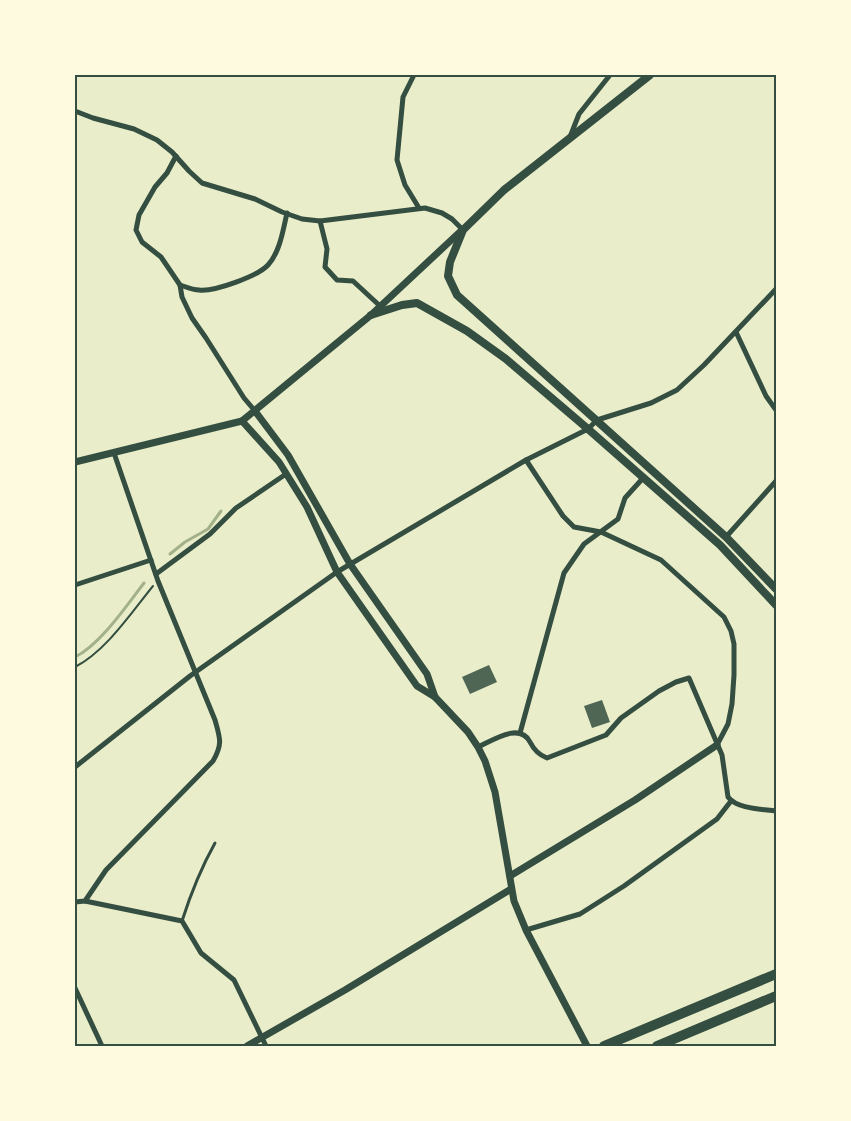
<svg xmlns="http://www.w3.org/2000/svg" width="851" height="1121" font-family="Poppins,sans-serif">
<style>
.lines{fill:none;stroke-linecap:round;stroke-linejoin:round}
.stream{stroke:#a3b18a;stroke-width:3}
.building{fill:#4f6655}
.path{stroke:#344e41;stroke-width:2}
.service{stroke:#344e41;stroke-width:3}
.minor{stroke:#344e41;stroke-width:5}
.tertiary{stroke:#344e41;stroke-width:7}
.secondary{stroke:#344e41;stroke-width:8}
.trunk{stroke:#344e41;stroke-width:10}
.neatline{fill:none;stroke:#344e41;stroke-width:2}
</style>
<rect width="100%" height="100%" fill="#e9edc9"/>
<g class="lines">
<g class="stream">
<polyline points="170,554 185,542 208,529 221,511"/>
<path d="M75 657C100 645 127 605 144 583"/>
</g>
</g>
<g class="building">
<polygon points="489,665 497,682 470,694 462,677"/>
<polygon points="602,700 610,722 592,728 584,706"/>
</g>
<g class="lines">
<path class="path" d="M75 667C106 651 131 613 153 586"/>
<path class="service" d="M182 921C191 893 201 868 215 843"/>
<g class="minor">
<polyline points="414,75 403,97 397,160 405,185 419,208"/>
<polyline points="75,111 93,118 134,129 157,140 172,152 189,171 202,183 255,199 282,212 302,219 320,221 425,208 442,213 452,219 463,230"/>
<polyline points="570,137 579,114 610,75"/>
<polyline points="176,156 167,173 155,187 139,215 136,230 142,242 161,257 180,285 182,297 192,318 206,338 244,398 255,411"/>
<polyline points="320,221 327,249 325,267 337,280 353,281 380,306"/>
<path d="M180 285C186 287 193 290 199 290 214 292 258 276 268 265 280 252 283 230 287 213"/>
<polyline points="736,332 766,396 776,410"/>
<polyline points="526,460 563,516 574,527 601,532 661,560 724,617 731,631 734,644 734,675 732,704 728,724 717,745"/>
<polyline points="726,537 776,481"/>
<polyline points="156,574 210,534 236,508 286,474"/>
<polyline points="75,585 151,560"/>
<polyline points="520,733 564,573 584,544 618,519 625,498 644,477"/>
<path d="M478 747C493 740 520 722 530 742 534 750 539 755 547 758L606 735 621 718 659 691 676 682 689 678 722 755 728 797C737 809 762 809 776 811"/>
<polyline points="75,767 190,676 337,572 526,460 588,429 597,420 651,403 677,390 704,365 776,289"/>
<polyline points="85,901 182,921 201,953 234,980 266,1046"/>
<path d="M75 902 85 901 106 870 213 761C223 744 220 738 215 720L158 581 114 453"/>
<polyline points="526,930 580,914 624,886 717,819 731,801"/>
<polyline points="75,988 102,1046"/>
</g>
<g class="tertiary">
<polyline points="255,411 288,455 350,564 427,674 435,697"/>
<polyline points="242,421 279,462 307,507 337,572 417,686 435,697 468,732 478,747 485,761 495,792 514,901 526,930 587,1046"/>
<polyline points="75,462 242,421 371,315 462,230"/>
<polyline points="510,876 635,800 717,745"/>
<polyline points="247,1046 345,990 511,889"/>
</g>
<g class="secondary">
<polyline points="650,75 504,190 463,230 450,262 448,276 457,295 726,537 776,589"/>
<polyline points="371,315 402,305 417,303 467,331 506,359 588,429 720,545 776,605"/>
</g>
<g class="trunk">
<polyline points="604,1046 776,974"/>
<polyline points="657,1046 776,996"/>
</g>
</g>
<rect width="851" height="1121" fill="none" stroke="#fefae0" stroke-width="152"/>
<rect x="76" y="76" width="699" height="969" class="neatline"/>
</svg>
